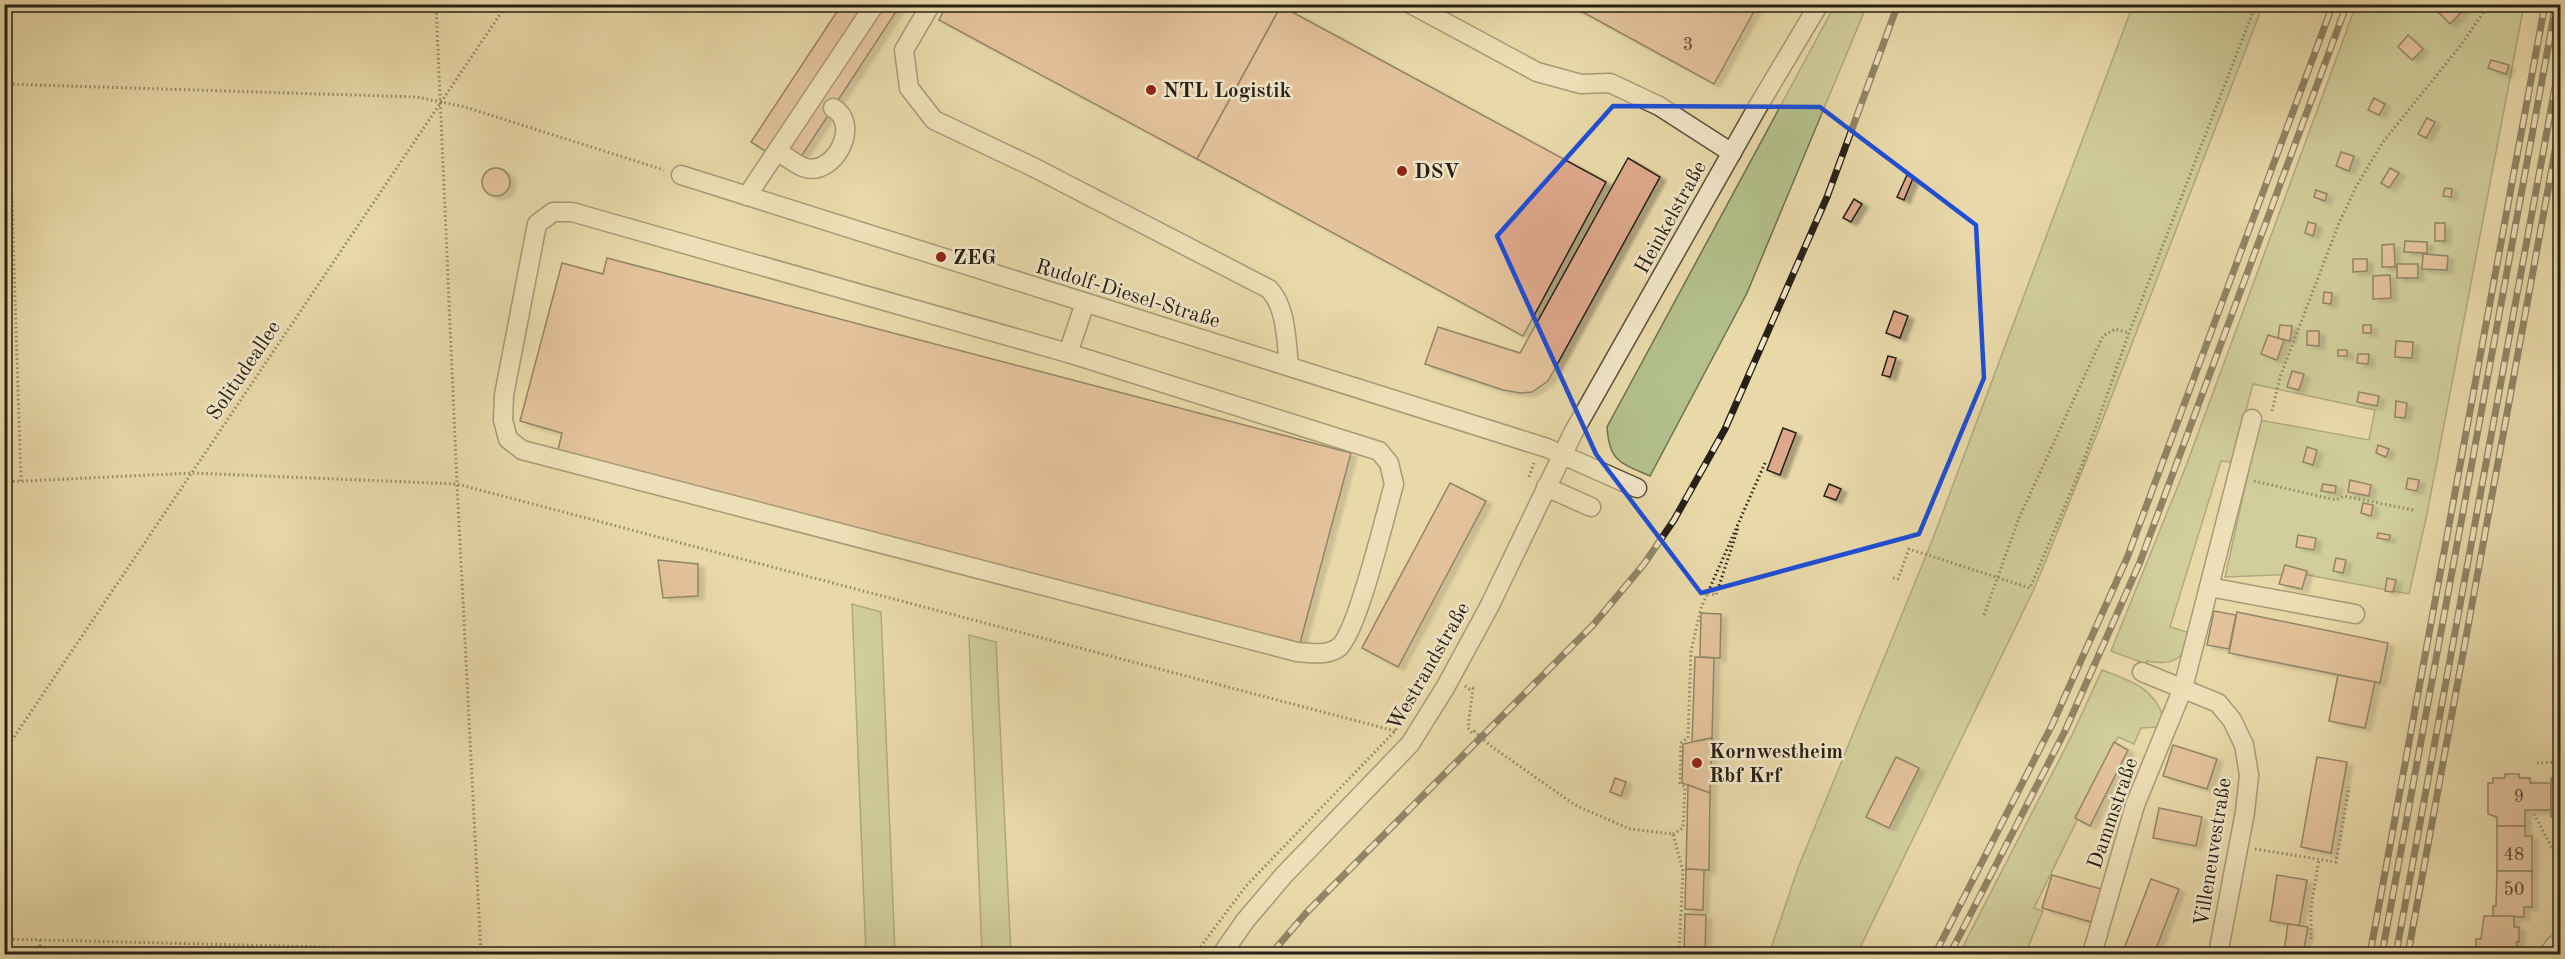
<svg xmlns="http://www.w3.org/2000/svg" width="2565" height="959" font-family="'Old Standard TT',serif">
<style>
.green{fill:#b3c08b;stroke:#6d7050;stroke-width:1.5}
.building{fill:#dea88c;stroke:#272016;stroke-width:1.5;filter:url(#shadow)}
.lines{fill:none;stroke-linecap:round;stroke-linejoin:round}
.minor-casing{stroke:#584e3b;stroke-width:21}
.path{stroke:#272016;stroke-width:3;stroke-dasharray:1.5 3;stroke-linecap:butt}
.minor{stroke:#f1e6c7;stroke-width:18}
.rail-casing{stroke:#272016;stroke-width:7}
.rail{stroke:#f1e6c7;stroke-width:4.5;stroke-dasharray:14;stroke-linecap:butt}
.path-bridge{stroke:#272016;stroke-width:3;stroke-dasharray:1.5 3;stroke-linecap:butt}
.marked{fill:none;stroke:#1d4ed8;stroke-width:4.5;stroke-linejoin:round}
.poi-dot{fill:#8f2418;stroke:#f1e6c7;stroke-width:2}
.labels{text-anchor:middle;stroke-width:5;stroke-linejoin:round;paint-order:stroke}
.number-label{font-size:18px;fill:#554234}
.poi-label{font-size:21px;font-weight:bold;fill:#272016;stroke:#f1e6c7;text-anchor:start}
.street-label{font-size:21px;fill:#272016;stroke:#f1e6c7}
</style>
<defs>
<filter id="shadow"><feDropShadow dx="6" dy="3.5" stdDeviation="1.5" flood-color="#0004"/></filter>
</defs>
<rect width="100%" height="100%" fill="#e9d9a9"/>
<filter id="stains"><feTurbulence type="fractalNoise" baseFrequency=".00333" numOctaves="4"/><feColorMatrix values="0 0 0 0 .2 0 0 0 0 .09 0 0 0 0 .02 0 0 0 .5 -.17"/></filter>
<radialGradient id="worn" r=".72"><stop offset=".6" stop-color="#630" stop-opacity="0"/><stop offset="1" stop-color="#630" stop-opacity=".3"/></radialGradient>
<g class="green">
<path d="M1835 5H1867L1747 293 1650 476C1620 463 1609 461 1607 427Z"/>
<polygon points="2133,5 2263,5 2097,434 2035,587 1857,954 1769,954 1798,868 1932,541"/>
<path d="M2356 5H2524L2427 514 2409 594 2302 574 2225 577 2260 420 2369 440 2375 410 2253 384 2232 462 2221 461 2170 627 2187 632 2186 650C2175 664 2164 664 2147 661L2146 664 2111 651 2186 466Z"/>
<polygon points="852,604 881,612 895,954 866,954"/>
<polygon points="969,635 996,642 1011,954 982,954"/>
<path d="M2102 670C2129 680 2153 687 2163 716L2159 727 2141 728 2134 744 2118 737 2034 908 2043 911 2025 954H1959L2072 735Z"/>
</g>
<g class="building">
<polygon points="842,4 901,4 793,169 751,142"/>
<polygon points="947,4 1278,4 1281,6 1197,159 939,20"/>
<polygon points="1568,4 1758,4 1714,84"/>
<polygon points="2441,4 2468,4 2468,5 2450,24 2436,10"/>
<polygon points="1281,6 1606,182 1523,336 1197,159"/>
<polygon points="2408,35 2423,49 2412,60 2398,47"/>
<polygon points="2491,60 2509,65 2506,74 2488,68"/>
<polygon points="2374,98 2385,104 2379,115 2368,110"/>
<polygon points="2427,118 2435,122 2426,138 2418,134"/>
<polygon points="2341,152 2354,156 2349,171 2336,166"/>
<polygon points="1628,158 1660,177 1548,381 1532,392 1521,393 1503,390 1425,364 1438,327 1520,353"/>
<polygon points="2390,168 2399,173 2389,188 2381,183"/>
<circle cx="496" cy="182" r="14"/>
<polygon points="1907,175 1913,178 1904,200 1897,197"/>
<polygon points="2445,188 2452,189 2451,197 2443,196"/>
<polygon points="2316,190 2327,194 2325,201 2314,197"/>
<polygon points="1854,199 1862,204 1851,222 1843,218"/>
<polygon points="2308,222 2316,224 2313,236 2305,233"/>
<rect x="2435" y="223" width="10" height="18"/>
<polygon points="2405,241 2427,242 2427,253 2404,252"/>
<polygon points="2394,244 2395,267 2382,267 2382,245"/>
<polygon points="2423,254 2448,256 2447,270 2422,269"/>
<polygon points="607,258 1351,453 1300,643 558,450 562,433 520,421 562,263 603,274"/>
<polygon points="2353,259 2367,259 2367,271 2353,272"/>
<rect x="2397" y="264" width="21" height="14"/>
<polygon points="2390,275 2391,298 2373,299 2373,276"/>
<polygon points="2324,292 2332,293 2331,304 2323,303"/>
<polygon points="1894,311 1908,316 1900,338 1886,333"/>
<polygon points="2280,325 2292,326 2290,341 2278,338"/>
<rect x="2363" y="325" width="8" height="8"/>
<polygon points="2307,331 2319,331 2319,346 2307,345"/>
<polygon points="2268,335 2284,340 2277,360 2261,354"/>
<polygon points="2396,341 2413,342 2412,358 2395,357"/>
<rect x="2338" y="350" width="9" height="6"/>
<polygon points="2358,354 2369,354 2368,364 2357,363"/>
<polygon points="1888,356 1896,358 1890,377 1882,375"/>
<polygon points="2292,371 2304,374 2299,390 2287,387"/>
<polygon points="2359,392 2379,396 2377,406 2357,402"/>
<polygon points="2396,401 2407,403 2405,418 2395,417"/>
<polygon points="1783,428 1796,433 1780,475 1767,470"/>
<polygon points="2378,445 2389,449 2386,457 2376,453"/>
<polygon points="2307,447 2317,450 2313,465 2303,462"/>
<polygon points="2408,478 2419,480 2417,491 2406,489"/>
<polygon points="2350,480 2371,485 2369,496 2348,492"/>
<polygon points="1450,483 1486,501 1398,667 1362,648"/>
<polygon points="1829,484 1841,489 1836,500 1824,496"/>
<polygon points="2323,484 2336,486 2335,493 2321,491"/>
<polygon points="2363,503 2373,505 2371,516 2361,513"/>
<polygon points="2378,533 2390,535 2389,540 2377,538"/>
<polygon points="2298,535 2316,538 2314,550 2296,547"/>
<polygon points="2336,558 2346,560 2343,573 2333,571"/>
<polygon points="658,560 698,564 698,596 663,598"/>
<polygon points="2285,565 2307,571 2302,589 2279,584"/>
<polygon points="2387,578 2396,580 2393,592 2385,591"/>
<polygon points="2214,611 2236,615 2229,649 2207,645"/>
<polygon points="2237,612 2388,643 2380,683 2229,653"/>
<polygon points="1701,613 1721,614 1720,658 1700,657"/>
<polygon points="1695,657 1714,658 1712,738 1692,742"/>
<polygon points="2338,675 2375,682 2365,728 2329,721"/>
<polygon points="1712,738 1710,793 1682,783 1683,744"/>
<polygon points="2114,742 2128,750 2090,826 2075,818"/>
<polygon points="2173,745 2217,759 2207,789 2163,776"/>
<polygon points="1896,757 1919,768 1889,828 1866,817"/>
<polygon points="2317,757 2347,762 2331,853 2301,847"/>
<polygon points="2505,774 2519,774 2519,778 2530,778 2530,783 2551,783 2551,810 2525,810 2525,826 2497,826 2497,817 2488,814 2488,783 2493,783 2493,778 2505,778"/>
<polygon points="1615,778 1626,782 1621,796 1610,792"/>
<rect x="2551" y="778" width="9" height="39"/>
<polygon points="1688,785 1710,793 1709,870 1686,869"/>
<polygon points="2159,808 2202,817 2196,846 2153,838"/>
<polygon points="2497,826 2525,826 2525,836 2532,836 2532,871 2497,871"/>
<polygon points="1686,869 1704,870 1703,910 1685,909"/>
<polygon points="2497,871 2532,871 2532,907 2524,907 2524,917 2493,916 2493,906 2496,906"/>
<polygon points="2052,875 2101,889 2091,922 2042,908"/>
<polygon points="2277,875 2307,880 2299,926 2270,921"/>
<polygon points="2151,879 2179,889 2154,954 2122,954"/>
<polygon points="1685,914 1706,915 1705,954 1684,953"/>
<polygon points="2484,916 2514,916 2514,927 2519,927 2519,942 2516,942 2519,954 2481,954 2481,951 2476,951 2476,939 2481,939"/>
<polygon points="2288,924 2308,927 2303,954 2284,951"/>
</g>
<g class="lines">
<g class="minor-casing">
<g id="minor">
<path d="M931 4 904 50 909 88 934 120 1035 168 1269 289C1287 308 1286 341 1289 366"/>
<polyline points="1411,4 1537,72 1581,84 1610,83 1659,106 1732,153"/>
<path d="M778 152C786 156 797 166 806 168 836 175 861 123 833 108"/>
<polyline points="681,175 1547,448 1637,488"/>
<polyline points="747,196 875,4"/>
<path d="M1068 353 1379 451 1389 463 1394 484C1386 512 1357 635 1338 648 1326 656 1311 653 1297 652L522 450 508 439 503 420 504 395 537 224 553 212H572L1068 353 1085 303"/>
<polyline points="1546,487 1591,507"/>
<polyline points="2209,587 2355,614"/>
<polyline points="2142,672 2218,703 2232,720 2244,745 2249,775 2245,812 2218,954"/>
<polyline points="1222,954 1245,921 1284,875 1410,744 1445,688 1489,607 1573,433 1757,108 1819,4"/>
<polyline points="2092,954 2135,805 2183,688 2252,419"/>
<polyline points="2549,954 2555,945 2560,943"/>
</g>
</g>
<g class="path">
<polyline points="436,4 457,484 481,954"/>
<polyline points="4,84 417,97 465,107 664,170"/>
<polyline points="8,84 21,481"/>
<polyline points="2272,411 2280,377 2339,223 2357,185 2383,142 2461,45 2489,4"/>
<polyline points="1529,477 1534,463"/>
<polyline points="2254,481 2336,500 2344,496 2413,510"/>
<polyline points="4,482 192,473 457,484 1395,731"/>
<polyline points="2019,518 2103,336 2115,329 2129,333"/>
<polyline points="1893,578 1898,579 1909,549 2030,588 2081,468 2129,333 2256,4"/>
<polyline points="1708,593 1716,595 1738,528"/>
<polyline points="1465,686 1469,689 1473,688 1468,728 1472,733 1474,731 1491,746 1575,805 1630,829 1673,834 1683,871 1679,954"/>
<polyline points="4,752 507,4"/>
<polyline points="2537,763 2560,762"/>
<polyline points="2534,814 2558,859"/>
<polyline points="1673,834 1683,828 1685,787 1680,783 1681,743 1688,738 1691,651 1701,608 1765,463"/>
<polyline points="2255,849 2336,862 2349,787"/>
<polyline points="4,939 481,951 511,954"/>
<polyline points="2311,939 2311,908 2319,859"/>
<polyline points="40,940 40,954"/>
<polyline points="1195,954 1246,886 1395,731 1466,607"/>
</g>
<use href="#minor" class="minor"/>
<g class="rail-casing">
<g id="rail">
<polyline points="1271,954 1307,912 1594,624 1644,564 1674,520 1725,429 1827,197 1898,4"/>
<polyline points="1935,954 2052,725 2127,558 2333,4"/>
<polyline points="1950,954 2065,731 2140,562 2347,4"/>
<polyline points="2370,954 2545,4"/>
<polyline points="2382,954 2556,4"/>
<polyline points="2396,954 2560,60"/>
<polyline points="2408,954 2560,124"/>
</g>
</g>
<use href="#rail" class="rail"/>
<polyline class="path-bridge" points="1984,615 2019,518"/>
</g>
<path d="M0 0H2565V959H0ZM1613 106 1820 107 1976 225 1984 378 1919 534 1701 593 1596 454 1497 236Z" fill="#e9d9a9" fill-opacity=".55" fill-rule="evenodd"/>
<path class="marked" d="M1613 106 1820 107 1976 225 1984 378 1919 534 1701 593 1596 454 1497 236Z"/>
<g class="poi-dot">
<circle cx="1151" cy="90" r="6"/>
<circle cx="1402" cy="171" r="6"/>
<circle cx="941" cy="257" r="6"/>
<circle cx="1697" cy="763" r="6"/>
</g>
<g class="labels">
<g class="number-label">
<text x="1688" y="50">3</text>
<text x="2519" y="802">9</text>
<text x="2514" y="860">48</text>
<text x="2514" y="895">50</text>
</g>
<g class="poi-label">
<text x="1163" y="97">NTL Logistik</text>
<text x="1414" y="178">DSV</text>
<text x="953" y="264">ZEG</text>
<text x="1709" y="758">Kornwestheim<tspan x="1709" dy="24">Rbf Krf</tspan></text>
</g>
<g class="street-label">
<text transform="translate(1670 217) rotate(-61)" y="7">Heinkelstraße</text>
<text transform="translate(1128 293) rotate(17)" y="7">Rudolf-Diesel-Straße</text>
<text transform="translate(243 370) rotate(-56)" y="7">Solitudeallee</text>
<text transform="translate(1428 666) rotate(-60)" y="7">Westrandstraße</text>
<text transform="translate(2112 813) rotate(-71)" y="7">Dammstraße</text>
<text transform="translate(2212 852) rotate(-81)" y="7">Villeneuvestraße</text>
</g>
</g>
<rect width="2565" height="959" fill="none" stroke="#e9d9a9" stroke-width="24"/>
<rect x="6" y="6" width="2553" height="947" fill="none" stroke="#272016" stroke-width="3"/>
<rect x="12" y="12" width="2541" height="935" fill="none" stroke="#272016" stroke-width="1.5"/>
<rect width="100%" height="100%" filter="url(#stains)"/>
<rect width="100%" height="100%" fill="url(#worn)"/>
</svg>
